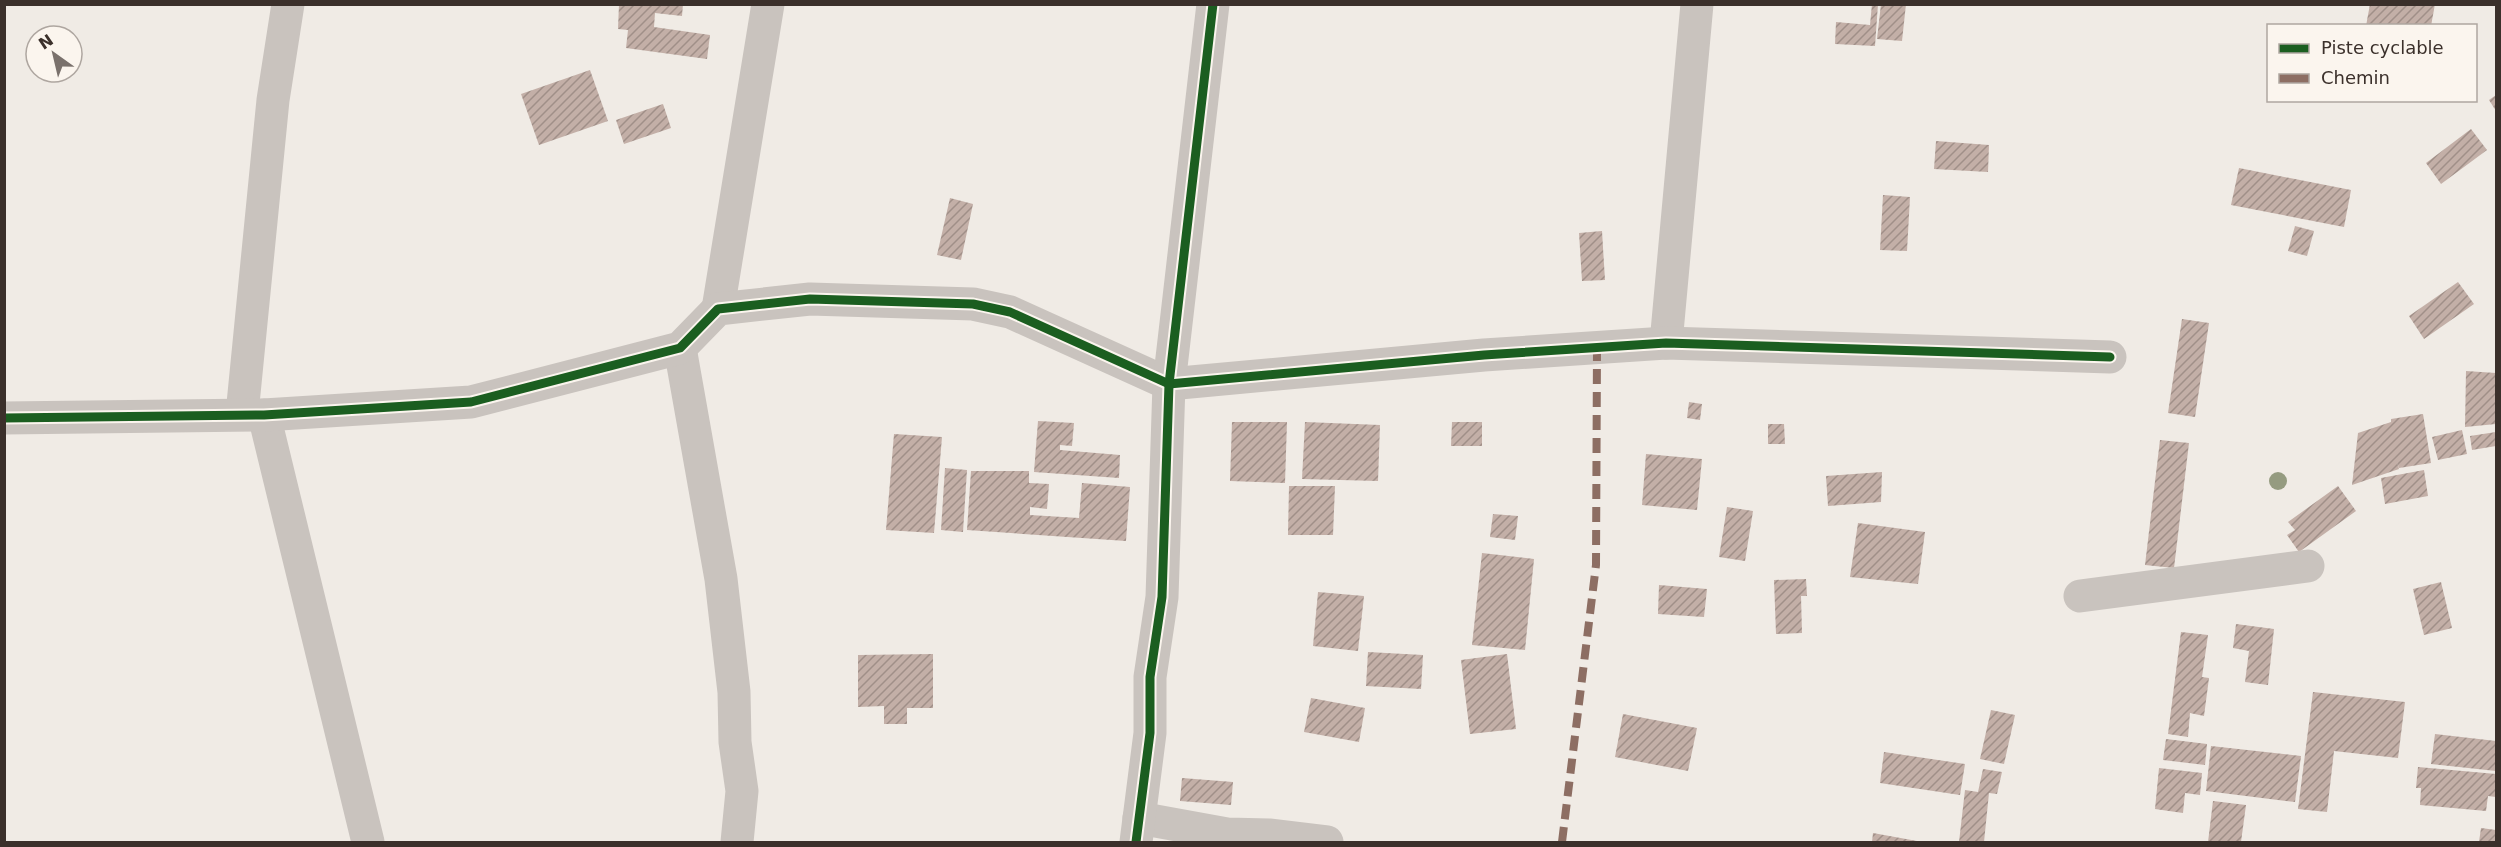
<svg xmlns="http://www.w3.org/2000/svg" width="2501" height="847" font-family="'DejaVu Sans',sans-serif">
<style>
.building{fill:url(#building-hatch)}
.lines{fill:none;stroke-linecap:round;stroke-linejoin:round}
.minor{stroke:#c9c3be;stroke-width:33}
.quiet{stroke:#8d6e63;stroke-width:8;stroke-dasharray:15 8;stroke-linecap:butt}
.cycleway-casing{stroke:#fbf5ee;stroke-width:13}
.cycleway{stroke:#1b5e20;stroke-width:9}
.tree{fill:#959b80}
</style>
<defs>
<pattern id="building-hatch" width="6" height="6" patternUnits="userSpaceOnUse" patternTransform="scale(1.5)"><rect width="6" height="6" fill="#c3afa7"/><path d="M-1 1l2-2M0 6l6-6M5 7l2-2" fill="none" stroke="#a08f88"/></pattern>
</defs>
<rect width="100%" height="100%" fill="#f0ebe5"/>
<g class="building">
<polygon points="619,4 683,4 682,16 655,13 654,27 710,35 707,59 626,48 628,30 618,29"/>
<polygon points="1872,4 1878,4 1875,46 1835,44 1836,22 1870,25"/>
<polygon points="1881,4 1906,4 1902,41 1877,39"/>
<polygon points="2370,4 2435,4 2431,26 2366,26"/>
<polygon points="590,70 608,121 539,145 521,94"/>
<polygon points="2496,95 2496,111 2489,100"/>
<polygon points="663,104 671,128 624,144 616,120"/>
<polygon points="2471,129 2487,150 2441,184 2426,163"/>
<polygon points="1936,141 1989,145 1988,172 1934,169"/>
<polygon points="2239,168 2351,190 2344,227 2231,205"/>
<polygon points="1883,195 1910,197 1907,251 1880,250"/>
<polygon points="950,198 973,204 961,260 937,255"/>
<polygon points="2295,226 2314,231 2307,256 2288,251"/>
<polygon points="1602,231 1605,280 1582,281 1579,233"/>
<polygon points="2458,282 2474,304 2424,339 2409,316"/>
<polygon points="2182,319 2209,323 2195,417 2168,413"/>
<polygon points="2466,371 2496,373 2496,424 2465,427"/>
<polygon points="1689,402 1702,404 1700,420 1687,418"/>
<polygon points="2423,414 2431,463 2399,468 2397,462 2399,469 2352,485 2358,433 2391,422 2391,419"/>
<polygon points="1038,421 1074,423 1072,446 1060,445 1060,450 1120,455 1119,478 1034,472"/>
<polygon points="1232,422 1287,422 1285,483 1230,481"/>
<polygon points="1305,422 1380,425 1378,481 1302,479"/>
<polygon points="1452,422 1482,422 1482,446 1451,446"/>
<polygon points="1768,424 1784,424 1785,444 1768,444"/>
<polygon points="2462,430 2467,454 2438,460 2432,437"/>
<polygon points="2496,432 2496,446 2472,450 2470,436"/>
<polygon points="894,434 942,437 934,533 886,530"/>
<polygon points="2160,440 2189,443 2174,568 2145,565"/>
<polygon points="1646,454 1702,459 1697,510 1642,505"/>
<polygon points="945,468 967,470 963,532 941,530"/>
<polygon points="2424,470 2428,496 2385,504 2381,478"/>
<polygon points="971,471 1029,471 1029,483 1049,484 1047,509 1030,507 1030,515 1079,518 1082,483 1130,487 1126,541 967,530"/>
<polygon points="1882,472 1881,502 1828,506 1826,476"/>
<polygon points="1289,486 1335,486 1333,535 1288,535"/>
<polygon points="2338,486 2356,511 2299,552 2287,535 2295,530 2288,522"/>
<polygon points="1727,507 1753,511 1745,561 1719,557"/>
<polygon points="1493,514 1518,516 1515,540 1490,537"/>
<polygon points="1858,523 1925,532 1918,584 1850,577"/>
<polygon points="1482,553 1534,559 1525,650 1472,645"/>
<polygon points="1806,579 1807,596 1801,596 1802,633 1776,634 1774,580"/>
<polygon points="2441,582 2452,628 2424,635 2413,589"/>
<polygon points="1659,585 1707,589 1704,617 1658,614"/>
<polygon points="1318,592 1364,596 1358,651 1313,646"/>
<polygon points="2236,624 2274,629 2268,685 2245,682 2249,651 2233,648"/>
<polygon points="2181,632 2208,635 2202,677 2209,678 2204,716 2190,713 2188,737 2168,734"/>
<polygon points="1368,652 1423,655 1421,689 1366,686"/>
<polygon points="933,654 933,708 907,708 907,724 884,724 884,706 858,707 858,655"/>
<polygon points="1507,654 1516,729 1470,734 1461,660"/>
<polygon points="2313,692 2405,702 2398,758 2334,751 2327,812 2298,809"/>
<polygon points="1311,698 1365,708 1359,742 1304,732"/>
<polygon points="1991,710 2015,715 2004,764 1980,759"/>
<polygon points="1623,714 1697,728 1688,771 1615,757"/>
<polygon points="2435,734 2496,741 2496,771 2431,764"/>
<polygon points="2166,739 2207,744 2205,765 2163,760"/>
<polygon points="2211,746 2301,756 2295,802 2206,791"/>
<polygon points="1884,752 1965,764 1960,795 1880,783"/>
<polygon points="2418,767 2496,774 2496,797 2488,796 2486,811 2420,805 2421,788 2416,788"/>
<polygon points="2159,768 2202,773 2200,795 2185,793 2183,813 2155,809"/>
<polygon points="1983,769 2002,772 1997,794 1989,793 1984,842 1959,842 1965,790 1978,792"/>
<polygon points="1182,778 1233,782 1231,805 1180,801"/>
<polygon points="2213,801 2246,805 2241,842 2208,842"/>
<polygon points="2481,828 2496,830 2496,842 2479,842"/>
<polygon points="1873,833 1917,841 1916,842 1872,842"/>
</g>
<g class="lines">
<g class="minor">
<polyline points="718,309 768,4"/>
<polyline points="1666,343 1697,4"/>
<polyline points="680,348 721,579 734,692 735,742 742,791 737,842"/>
<polyline points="242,414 273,100 288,4"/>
<polyline points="264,415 368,842"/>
<polyline points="4,418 264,415 471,402 680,348 718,309 810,299 973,304 1010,312 1169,384 1484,355 1666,343 2110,357"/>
<polyline points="2080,596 2308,566"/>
<polyline points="1139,818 1227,834 1269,835 1327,842"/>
<polyline points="1136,842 1150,733 1150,677 1162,597 1169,384 1213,4"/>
</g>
<polyline class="quiet" points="1562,842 1596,565 1597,348"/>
<g class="cycleway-casing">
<g id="cycleway">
<polyline points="4,418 264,415 471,402 680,348 718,309 810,299 973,304 1010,312 1169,384 1484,355 1666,343 2110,357"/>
<polyline points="1136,842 1150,733 1150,677 1162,597 1169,384 1213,4"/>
</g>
</g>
<use href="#cycleway" class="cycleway"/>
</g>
<circle class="tree" cx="2278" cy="481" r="9"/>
<rect width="2501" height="847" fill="none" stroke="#3b302b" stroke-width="12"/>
<rect x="2267" y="24" width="210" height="78" fill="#fbf5ee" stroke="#aea6a0" stroke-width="1.5"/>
<rect x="2279" y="44" width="30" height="9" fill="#1b5e20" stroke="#aea6a0" stroke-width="1.5"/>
<text x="2321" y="54" font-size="18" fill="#3b302b">Piste cyclable</text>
<rect x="2279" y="74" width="30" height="9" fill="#8d6e63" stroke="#aea6a0" stroke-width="1.5"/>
<text x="2321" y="84" font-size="18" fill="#3b302b">Chemin</text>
<g transform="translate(54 54) rotate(326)"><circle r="28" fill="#fbf5ee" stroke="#aea6a0" stroke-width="1.5"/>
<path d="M0-4.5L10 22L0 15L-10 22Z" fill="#7a716c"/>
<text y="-9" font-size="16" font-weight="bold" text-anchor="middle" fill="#3b302b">N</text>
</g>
</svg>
